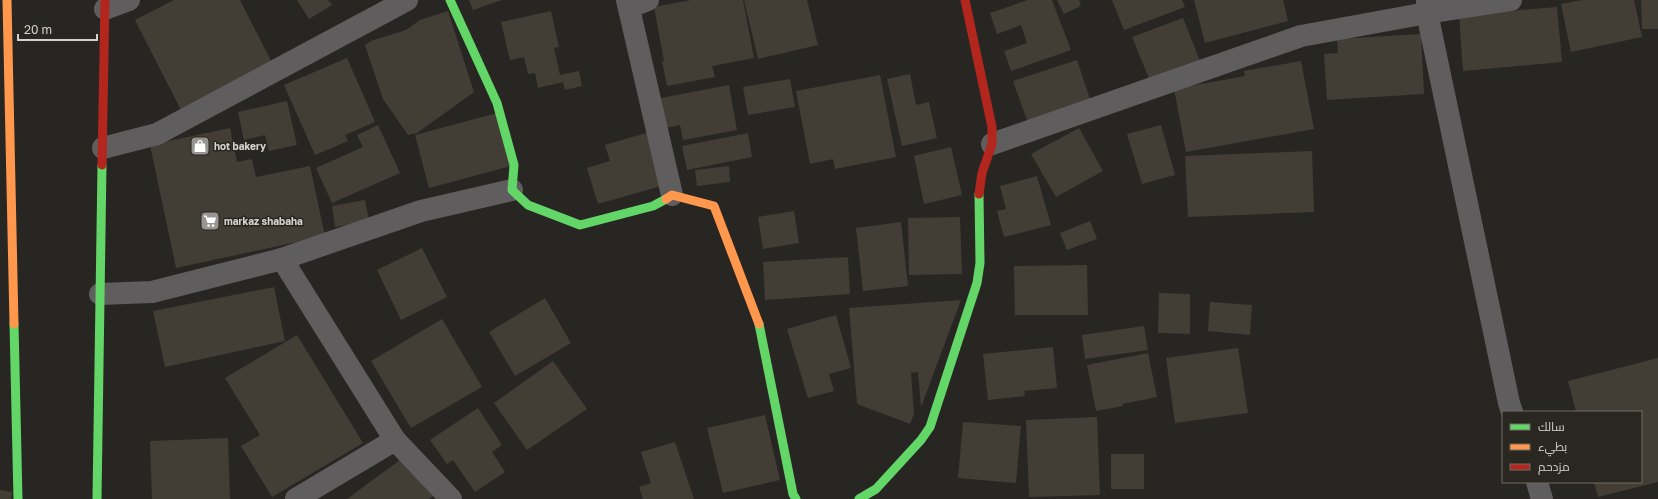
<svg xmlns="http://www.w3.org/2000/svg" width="1658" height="499" font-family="'Golos Text',Cairo,sans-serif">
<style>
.building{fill:#423e36}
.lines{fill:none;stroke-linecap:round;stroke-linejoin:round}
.street{stroke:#5f5d5d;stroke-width:22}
.fast{stroke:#63d668;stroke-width:9}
.slow{stroke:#ff974d;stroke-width:9}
.jam{stroke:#b3261e;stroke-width:9}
.labels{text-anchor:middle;stroke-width:3;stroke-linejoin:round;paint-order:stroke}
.poi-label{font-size:10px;font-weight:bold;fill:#d4d2ce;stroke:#2a2721;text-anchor:start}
</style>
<rect width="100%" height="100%" fill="#282623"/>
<g class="building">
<polygon points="174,0 240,0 273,65 182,112 135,20"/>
<polygon points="297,0 328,0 332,5 309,19"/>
<polygon points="469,0 502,0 473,10"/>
<polygon points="691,0 743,0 754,58 712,66 715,77 667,86 662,61 664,61 654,7"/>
<polygon points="744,0 807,0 818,45 758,59"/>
<polygon points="1028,0 1052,0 1071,50 1011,71 1004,51 1027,43 1021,25 997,34 990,13"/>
<polygon points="1057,0 1079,0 1081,6 1064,14"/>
<polygon points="1112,0 1182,0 1185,7 1124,30"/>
<polygon points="1194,0 1283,0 1288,21 1205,43"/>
<polygon points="1582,0 1634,0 1642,37 1571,52 1561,4"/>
<polygon points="1641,0 1658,0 1658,29 1642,29"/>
<polygon points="1557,7 1562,62 1463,71 1459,15"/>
<polygon points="448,11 474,92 417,133 408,135 383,99 365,45 371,41 406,30 420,20"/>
<polygon points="551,11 559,47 554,48 560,75 579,71 582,86 565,90 563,82 538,88 535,73 528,74 524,57 510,60 501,22"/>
<polygon points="1183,18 1200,61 1150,81 1132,37"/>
<polygon points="1421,34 1424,94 1327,100 1324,54 1338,53 1337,39"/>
<polygon points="347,58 375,122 345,135 348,141 315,155 284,85"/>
<polygon points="1077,60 1092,105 1029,126 1013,81"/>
<polygon points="1301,61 1314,129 1186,152 1174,89 1245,76 1244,71"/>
<polygon points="910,74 916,105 929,102 937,138 902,146 887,79"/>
<polygon points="880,75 896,157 835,169 833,159 810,164 796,91"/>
<polygon points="790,79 795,107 748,115 743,87"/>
<polygon points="729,85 737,130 683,140 680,125 666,128 661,98"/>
<polygon points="287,101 297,145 269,151 265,135 244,140 238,112"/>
<polygon points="497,113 511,166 429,188 415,135"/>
<polygon points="378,125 400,173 332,203 316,168 363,147 357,135"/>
<polygon points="1161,125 1175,175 1142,184 1127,134"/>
<polygon points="230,128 237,162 252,159 256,177 310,166 325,236 176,268 150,145"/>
<polygon points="1079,128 1103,171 1056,197 1031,154"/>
<polygon points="653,131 668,184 598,204 587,168 610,161 605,145"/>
<polygon points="748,133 752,157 687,170 682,146"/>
<polygon points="951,147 962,195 924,204 914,156"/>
<polygon points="1312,151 1314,212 1188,217 1185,156"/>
<polygon points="729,166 730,182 697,186 695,170"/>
<polygon points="1037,176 1051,225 1004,237 997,211 1006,209 1000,186"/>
<polygon points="365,200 369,221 335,227 332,206"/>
<polygon points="794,211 799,243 763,249 758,217"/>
<polygon points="960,217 962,274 909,275 908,218"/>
<polygon points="1090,221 1097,239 1067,250 1060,233"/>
<polygon points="901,222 908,286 863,291 856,228"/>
<polygon points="422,248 447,297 401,320 377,270"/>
<polygon points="848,257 850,294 765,300 763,262"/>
<polygon points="1087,265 1088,315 1015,315 1014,266"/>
<polygon points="274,287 285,341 165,367 153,311"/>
<polygon points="1159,293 1190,294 1190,334 1158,333"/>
<polygon points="545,298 571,343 515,376 489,332"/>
<polygon points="961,300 921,407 918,372 911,373 914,414 910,424 857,404 849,308"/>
<polygon points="1210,302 1252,305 1250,335 1208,331"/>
<polygon points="836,315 851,368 829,374 834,391 808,398 787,329"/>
<polygon points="442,319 482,387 411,428 371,361"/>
<polygon points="1144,326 1148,350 1085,359 1082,335"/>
<polygon points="297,335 363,443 272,497 241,446 260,435 225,378"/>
<polygon points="1053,347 1057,388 1024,391 1025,396 988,400 983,354"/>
<polygon points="1238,348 1248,413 1175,423 1166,358"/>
<polygon points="1148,353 1157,397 1122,404 1123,406 1096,411 1087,365"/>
<polygon points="1658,358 1658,482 1598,497 1594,482 1641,482 1641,412 1576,412 1568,381"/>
<polygon points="553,361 587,409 527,450 494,403"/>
<polygon points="478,408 502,445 492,452 505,472 475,492 453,460 447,464 430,440"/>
<polygon points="765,415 780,480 723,493 707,428"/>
<polygon points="1097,417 1100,495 1029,497 1026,420"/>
<polygon points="963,422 1021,426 1016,483 958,478"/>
<polygon points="228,438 230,499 152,499 150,441"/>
<polygon points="675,442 694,499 643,499 639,487 651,483 641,452"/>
<rect x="1111" y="454" width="33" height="35"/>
<polygon points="404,457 433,496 429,499 347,499"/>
<polygon points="0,490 12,492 11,499 0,499"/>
</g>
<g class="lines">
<g class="street">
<polyline points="627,0 672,195"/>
<polyline points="1427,0 1427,13 1509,403 1512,412"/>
<polyline points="630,7 648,0"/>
<polyline points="105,9 129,0"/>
<polyline points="992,144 1301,36 1427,13 1511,0"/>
<polyline points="103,148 157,134 407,0"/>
<polyline points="282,259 395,440 451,499"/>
<polyline points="100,294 152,292 282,259 421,211 512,190"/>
<polyline points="1537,482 1542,499"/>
<polyline points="296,499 395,440"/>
</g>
<g class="fast">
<polyline points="450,0 497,103 514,165 512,190 528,205 580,225 653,206 666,199"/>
<polyline points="14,324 18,499"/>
<polyline points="759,324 793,494 796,499"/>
<polyline points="97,499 102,165"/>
<polyline points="859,499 876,489 921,440 930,427 977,283 980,263 979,194"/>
</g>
<g class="slow">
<polyline points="7,0 14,324"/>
<polyline points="666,199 672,195 714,206 759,324"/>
</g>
<g class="jam">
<polyline points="965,0 992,127 992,144 982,173 979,194"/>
<polyline points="102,165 105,0"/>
</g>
</g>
<defs>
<g id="shop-square" transform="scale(1)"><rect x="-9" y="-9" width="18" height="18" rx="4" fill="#989692" stroke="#2a2721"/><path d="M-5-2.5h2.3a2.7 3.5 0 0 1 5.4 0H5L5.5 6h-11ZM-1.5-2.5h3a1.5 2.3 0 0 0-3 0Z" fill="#fff"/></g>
<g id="supermarket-square" transform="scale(1)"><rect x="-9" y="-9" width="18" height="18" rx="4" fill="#989692" stroke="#2a2721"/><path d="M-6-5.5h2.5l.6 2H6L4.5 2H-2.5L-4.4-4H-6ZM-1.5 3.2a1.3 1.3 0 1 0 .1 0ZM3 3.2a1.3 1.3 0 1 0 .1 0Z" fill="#fff"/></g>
</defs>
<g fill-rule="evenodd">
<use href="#shop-square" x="200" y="146"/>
<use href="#supermarket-square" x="210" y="221"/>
</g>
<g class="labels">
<g class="poi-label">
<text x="214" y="150">hot bakery</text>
<text x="224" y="225">markaz shabaha</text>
</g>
</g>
<rect x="1502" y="411" width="140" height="72" fill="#2a2721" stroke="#6e6b66"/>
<rect x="1510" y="424" width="20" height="6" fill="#63d668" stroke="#6e6b66"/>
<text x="1538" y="431" font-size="12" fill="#d4d2ce">سالك</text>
<rect x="1510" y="444" width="20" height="6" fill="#ff974d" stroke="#6e6b66"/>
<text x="1538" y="451" font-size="12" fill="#d4d2ce">بطيء</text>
<rect x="1510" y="464" width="20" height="6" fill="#b3261e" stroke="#6e6b66"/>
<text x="1538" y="471" font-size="12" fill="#d4d2ce">مزدحم</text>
<path d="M18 34v6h79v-6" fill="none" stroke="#d4d2ce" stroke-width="2"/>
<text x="24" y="34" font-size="12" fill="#d4d2ce" stroke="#2a2721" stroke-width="3" paint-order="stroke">20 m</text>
</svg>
